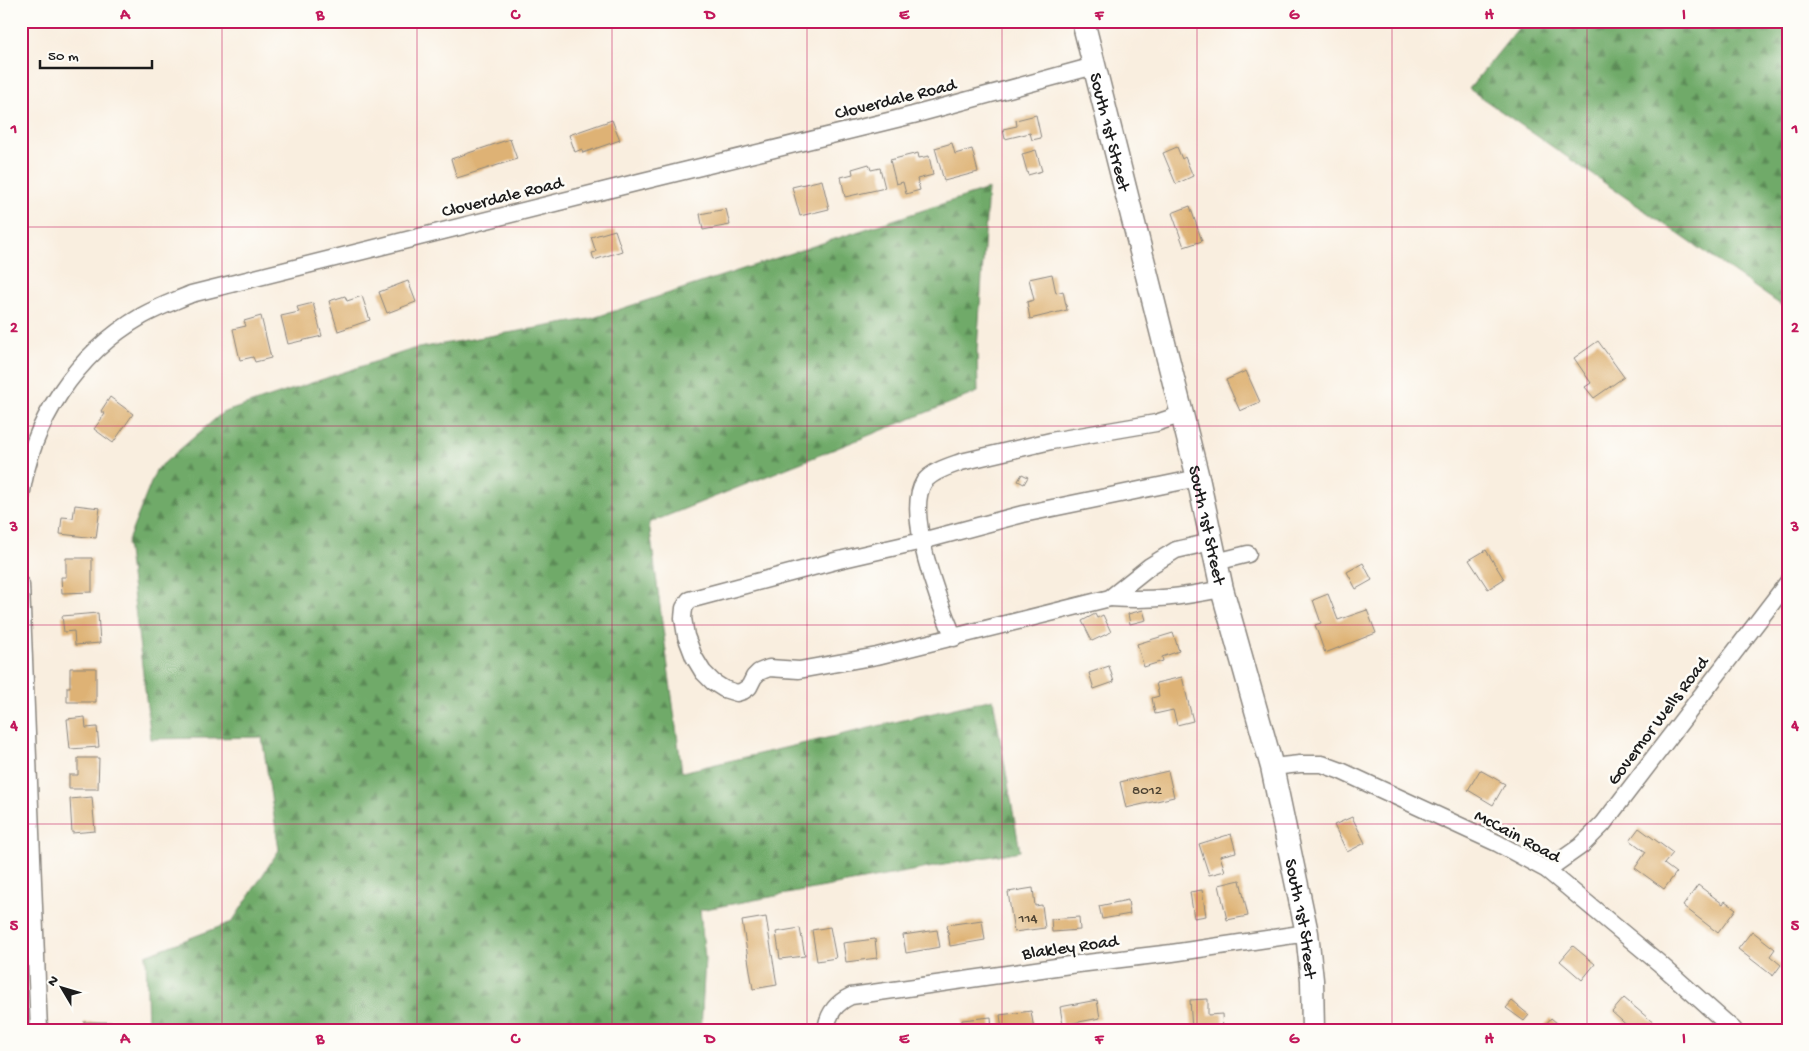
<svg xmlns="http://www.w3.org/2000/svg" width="1809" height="1051" font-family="'Gochi Hand',sans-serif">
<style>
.forest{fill:url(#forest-firs);stroke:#466342}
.building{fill:#deb274}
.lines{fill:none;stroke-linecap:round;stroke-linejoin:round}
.minor-casing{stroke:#8a857e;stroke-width:19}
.secondary-casing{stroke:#8a857e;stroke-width:25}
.minor{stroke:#fff;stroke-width:16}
.secondary{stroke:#fff;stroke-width:22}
.grid{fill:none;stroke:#c2185b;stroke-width:1;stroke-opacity:0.55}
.labels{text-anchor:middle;stroke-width:5;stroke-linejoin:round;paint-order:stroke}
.number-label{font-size:15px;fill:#4c4232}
.street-label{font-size:18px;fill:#1c1c1c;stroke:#fdfcf7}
.neatline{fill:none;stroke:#c2185b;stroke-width:2}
.grid-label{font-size:16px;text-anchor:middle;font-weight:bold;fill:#c2185b}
</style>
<defs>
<pattern id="forest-firs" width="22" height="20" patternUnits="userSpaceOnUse" patternTransform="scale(1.25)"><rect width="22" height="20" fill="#70aa69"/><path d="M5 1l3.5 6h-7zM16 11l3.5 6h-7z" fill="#5b8a56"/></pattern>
</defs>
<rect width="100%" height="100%" fill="#fdfcf7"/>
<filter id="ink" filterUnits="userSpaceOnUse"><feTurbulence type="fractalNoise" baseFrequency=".02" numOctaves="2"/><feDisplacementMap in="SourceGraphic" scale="10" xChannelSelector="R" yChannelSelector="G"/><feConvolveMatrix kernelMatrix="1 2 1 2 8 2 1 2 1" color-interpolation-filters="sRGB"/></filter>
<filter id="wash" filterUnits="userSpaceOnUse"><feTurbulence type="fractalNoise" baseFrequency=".0096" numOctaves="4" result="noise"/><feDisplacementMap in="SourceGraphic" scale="20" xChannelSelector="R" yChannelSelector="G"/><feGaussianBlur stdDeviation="1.12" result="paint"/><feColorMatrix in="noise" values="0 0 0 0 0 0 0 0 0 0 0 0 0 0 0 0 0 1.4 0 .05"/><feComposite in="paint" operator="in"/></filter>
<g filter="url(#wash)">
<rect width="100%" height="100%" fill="#f9eedf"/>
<g class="forest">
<polygon points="1524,21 1788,21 1788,310 1469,89"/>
<polygon points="988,189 977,350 978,392 649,523 682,772 993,699 1020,851 700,910 705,958 701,1030 148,1030 146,955 232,922 279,850 262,737 151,739 127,543 156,470 222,413 413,349 590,319"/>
</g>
<g id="blocks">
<g class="building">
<polygon points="1036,115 1041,138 1032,140 1030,133 1005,139 1003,129 1017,126 1016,120"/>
<polygon points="612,120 620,140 583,153 582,149 575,152 569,135"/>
<polygon points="510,139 517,159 457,178 451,159"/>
<polygon points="952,143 955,154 972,149 978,172 944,181 935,148"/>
<polygon points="1177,147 1182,159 1185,157 1193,176 1176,184 1163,153"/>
<polygon points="1036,150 1042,171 1028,175 1022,154"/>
<polygon points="918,153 919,158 929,156 933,175 917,179 920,190 906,194 903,182 896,184 890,160"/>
<polygon points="869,164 871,170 880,168 885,188 845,197 841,177 853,174 852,169"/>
<polygon points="822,180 829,209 800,216 792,187"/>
<polygon points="1190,206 1202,241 1184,247 1172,213"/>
<polygon points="726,209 730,225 703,230 700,214"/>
<polygon points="615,230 622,251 594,260 592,253 596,252 591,237"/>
<polygon points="1052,274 1056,293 1063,291 1067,310 1030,319 1027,302 1034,300 1029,279"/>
<polygon points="408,281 416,302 387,313 379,292"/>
<polygon points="345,296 347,301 362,296 370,320 338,331 329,301"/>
<polygon points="313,303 322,336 288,344 281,316 299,312 297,307"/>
<polygon points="261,316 271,358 255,362 253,357 240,360 233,329 246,326 244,321"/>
<polygon points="1598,341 1624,377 1594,398 1585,387 1591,383 1574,358"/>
<polygon points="1246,371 1260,402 1240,411 1226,380"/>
<polygon points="110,397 133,414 113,443 94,429 105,414 101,411"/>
<polygon points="1022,474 1028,477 1024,484 1018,481"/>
<polygon points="75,505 100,508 96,538 60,534 62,517 73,518"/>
<polygon points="1486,550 1504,579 1488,589 1469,560"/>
<polygon points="66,558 92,558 92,592 62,593 61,577 66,577"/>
<polygon points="1363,563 1372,580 1356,589 1347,572"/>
<polygon points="1328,594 1338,620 1367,610 1376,633 1325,653 1315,625 1321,623 1313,600"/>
<polygon points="1143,610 1146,620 1130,624 1128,614"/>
<polygon points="98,613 100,643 75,645 74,631 64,632 62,616"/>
<polygon points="1095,614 1097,618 1103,615 1111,632 1092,641 1082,621"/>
<polygon points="1173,633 1179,651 1162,657 1163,661 1144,667 1137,644"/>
<polygon points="1109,666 1114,682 1094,689 1089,673"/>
<polygon points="70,668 96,668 96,702 67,702 67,687 70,687"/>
<polygon points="1182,677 1193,721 1177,725 1173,710 1155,714 1152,698 1159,696 1156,683"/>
<polygon points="85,717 86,728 97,727 99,747 70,749 67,719"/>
<polygon points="78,758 99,758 98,789 69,789 69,775 78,775"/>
<polygon points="1480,770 1505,784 1493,805 1468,790"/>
<polygon points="1168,771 1174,797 1126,808 1120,782"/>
<polygon points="92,797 95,831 72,833 70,799"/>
<polygon points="1352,817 1365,843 1347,852 1334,825"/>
<polygon points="1639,828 1673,853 1664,864 1676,873 1664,889 1635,868 1646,852 1630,840"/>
<polygon points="1231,834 1236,852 1220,856 1225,871 1209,875 1199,844"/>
<polygon points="1240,880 1248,916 1227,920 1219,885"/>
<polygon points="1698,885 1723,904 1725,901 1736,909 1718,933 1683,906"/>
<polygon points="1033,888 1035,906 1042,905 1045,928 1014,932 1008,892"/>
<polygon points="1202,890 1206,916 1194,918 1190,892"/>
<polygon points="1128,900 1130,914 1102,919 1099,906"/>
<polygon points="766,917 777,985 753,989 742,921"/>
<polygon points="1079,917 1080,930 1052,932 1051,919"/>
<polygon points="982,920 985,940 950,946 947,925"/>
<polygon points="830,927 836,958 817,961 812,930"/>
<polygon points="800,928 805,956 780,959 776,932"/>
<polygon points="937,930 940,947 906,953 903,935"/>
<polygon points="1752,931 1775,949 1770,956 1781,965 1773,976 1738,949"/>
<polygon points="875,939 877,958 846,962 843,943"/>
<polygon points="1573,946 1595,964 1582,980 1560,961"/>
<polygon points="1624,998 1655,1024 1650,1030 1632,1030 1612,1012"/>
<polygon points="1208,999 1208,1015 1222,1014 1223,1030 1192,1030 1190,1000"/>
<polygon points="1097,1000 1100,1018 1063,1025 1060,1007"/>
<polygon points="1512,1001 1529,1015 1524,1021 1506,1008"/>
<polygon points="1031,1011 1034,1030 1002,1030 1000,1015"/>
<polygon points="991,1017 992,1030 963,1030 962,1020"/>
<polygon points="1551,1018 1565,1030 1541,1030"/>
<rect x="84" y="1022" width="27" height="8"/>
</g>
</g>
</g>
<g filter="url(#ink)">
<use href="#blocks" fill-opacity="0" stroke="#8a857e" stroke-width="1"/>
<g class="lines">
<g class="minor-casing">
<g id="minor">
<polyline points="1198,478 1023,514 922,541 839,560 689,600 684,608 683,618 686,636 694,657 703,672 713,682 724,689 737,693 743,691 749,687 754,677 759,672 769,668 799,670 877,656 1110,598 1150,566 1176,550 1211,542"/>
<path d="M21 497C31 422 76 354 142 316 158 307 175 301 191 294L639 182 913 115 1094 66"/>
<polyline points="1216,562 1248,554"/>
<polyline points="21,585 39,1030"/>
<path d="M1110 598C1152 601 1181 597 1222 589"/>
<path d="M954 638C940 605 904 513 924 482 932 471 950 466 961 462L1051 441 1156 423 1183 414"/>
<polyline points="1272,767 1300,764 1322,764 1341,771 1497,843 1547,870 1659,963 1734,1030"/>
<polyline points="1547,870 1581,846 1603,824 1788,582"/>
<path d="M826 1030C828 1013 836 1003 851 996L1070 965 1172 953 1307 933"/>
</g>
</g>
<g class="secondary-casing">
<g id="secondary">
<path id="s1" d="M1083 21 1198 478 1222 589 1272 767 1307 933 1312 980 1313 1030"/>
</g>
</g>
<use href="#minor" class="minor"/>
<use href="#secondary" class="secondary"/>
</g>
</g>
<path class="grid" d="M222 21V1030M417 21V1030M612 21V1030M807 21V1030M1002 21V1030M1197 21V1030M1392 21V1030M1587 21V1030M21 227H1788M21 426H1788M21 625H1788M21 824H1788"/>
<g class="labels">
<g class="number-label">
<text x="1147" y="794">8012</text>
<text x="1028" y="922">114</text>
</g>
<g class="street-label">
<text transform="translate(895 98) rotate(-14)" y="6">Cloverdale Road</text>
<text dy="6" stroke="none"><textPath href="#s1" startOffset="114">South 1st Street</textPath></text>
<text transform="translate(502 196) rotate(-14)" y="6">Cloverdale Road</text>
<text dy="6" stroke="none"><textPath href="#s1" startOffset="519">South 1st Street</textPath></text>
<text transform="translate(1657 720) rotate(-53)" y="6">Governor Wells Road</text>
<text transform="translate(1518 835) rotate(28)" y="6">McCain Road</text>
<text dy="6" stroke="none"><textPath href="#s1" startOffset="924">South 1st Street</textPath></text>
<text transform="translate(1070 946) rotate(-8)" y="6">Blakley Road</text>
</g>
</g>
<rect width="1809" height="1051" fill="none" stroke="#fdfcf7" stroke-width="55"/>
<g transform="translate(62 988) rotate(308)" stroke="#fdfcf7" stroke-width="4" paint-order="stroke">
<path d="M0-4L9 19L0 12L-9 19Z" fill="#1c1c1c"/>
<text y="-8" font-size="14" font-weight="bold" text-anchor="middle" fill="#1c1c1c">N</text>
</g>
<path d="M40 60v8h112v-8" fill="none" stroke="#1c1c1c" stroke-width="2.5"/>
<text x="48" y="60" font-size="15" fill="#1c1c1c" stroke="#fdfcf7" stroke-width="4" paint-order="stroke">50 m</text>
<rect x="28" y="28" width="1754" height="996" class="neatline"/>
<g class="grid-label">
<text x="125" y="19">A</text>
<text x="320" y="19">B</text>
<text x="515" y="19">C</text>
<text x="710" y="19">D</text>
<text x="904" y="19">E</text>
<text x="1099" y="19">F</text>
<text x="1294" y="19">G</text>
<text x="1489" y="19">H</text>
<text x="1684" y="19">I</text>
<text x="14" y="133">1</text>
<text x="1795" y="133">1</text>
<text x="14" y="332">2</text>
<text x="1795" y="332">2</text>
<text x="14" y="531">3</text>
<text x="1795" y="531">3</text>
<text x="14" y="730">4</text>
<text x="1795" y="730">4</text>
<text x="14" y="930">5</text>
<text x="1795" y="930">5</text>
<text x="125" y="1043">A</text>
<text x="320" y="1043">B</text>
<text x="515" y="1043">C</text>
<text x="710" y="1043">D</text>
<text x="904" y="1043">E</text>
<text x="1099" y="1043">F</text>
<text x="1294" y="1043">G</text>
<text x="1489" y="1043">H</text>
<text x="1684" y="1043">I</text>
</g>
</svg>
